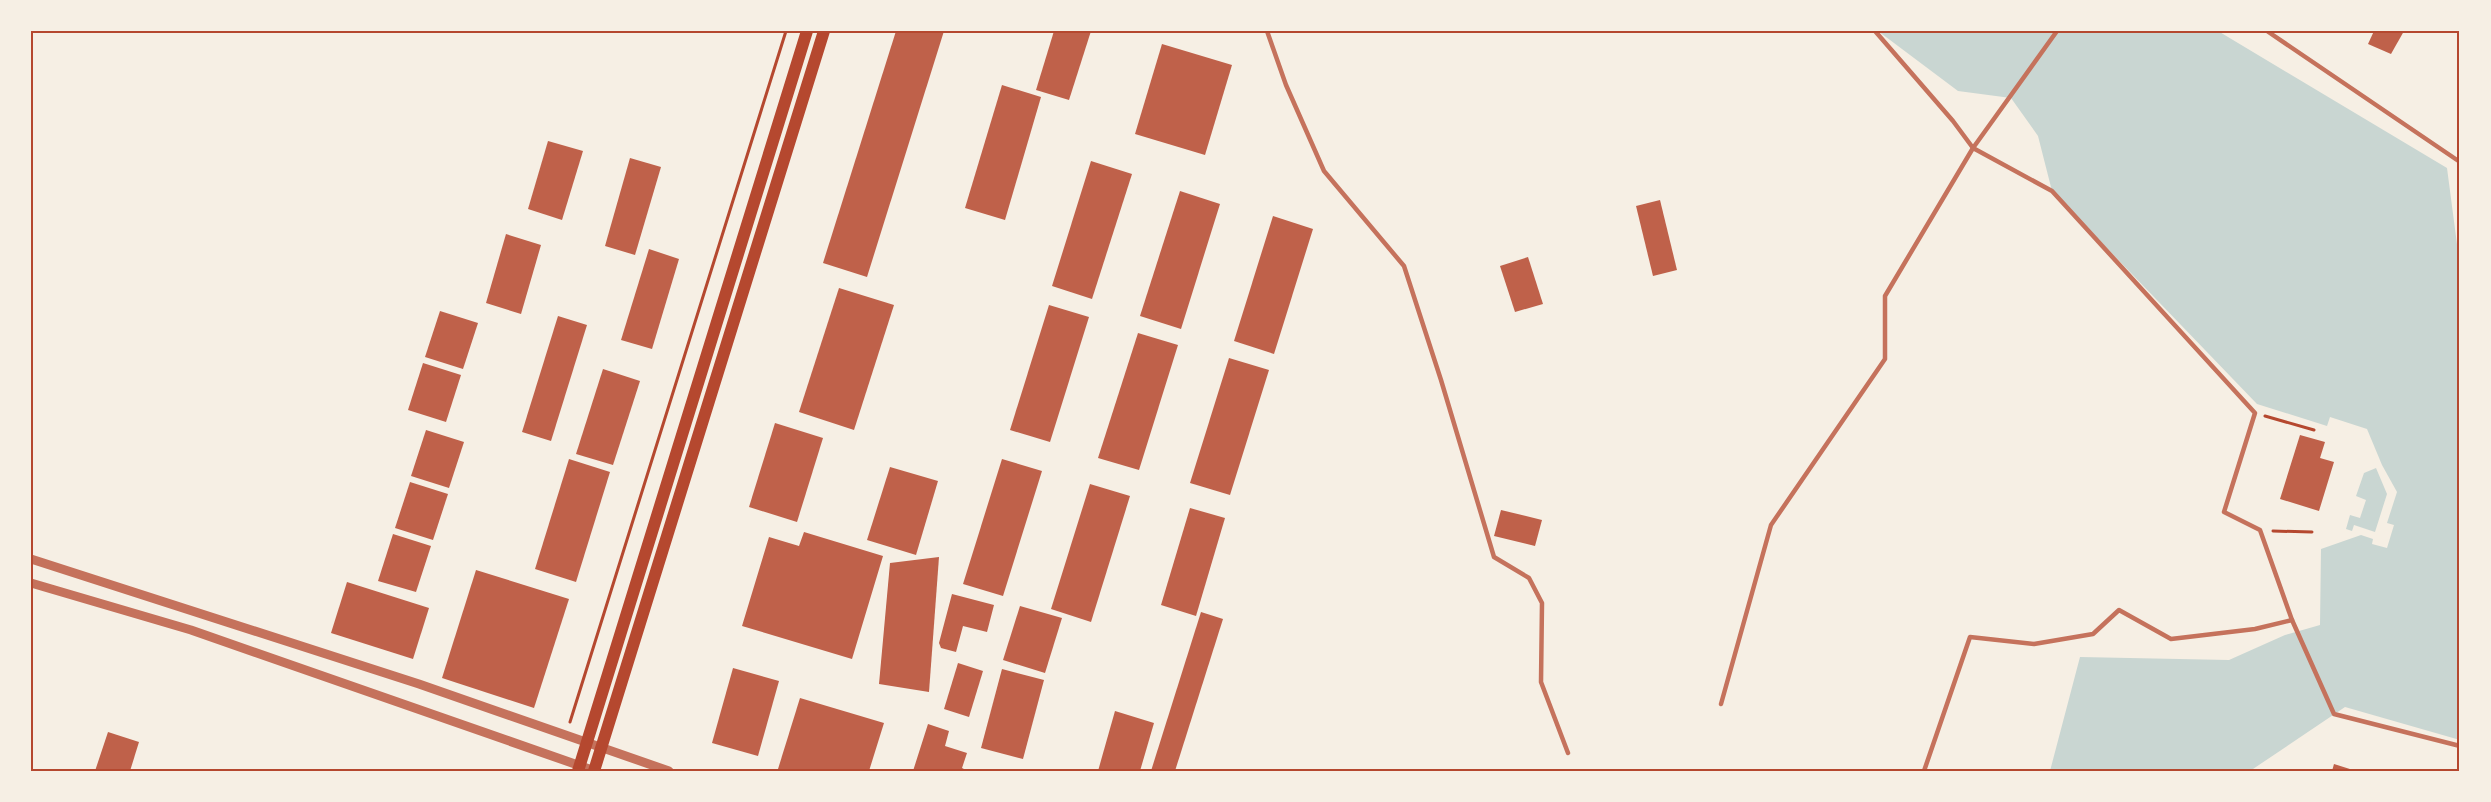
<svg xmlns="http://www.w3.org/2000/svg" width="2491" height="802" font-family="'PT Sans',sans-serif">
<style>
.water{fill:#c9d6d2}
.building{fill:#bf614a}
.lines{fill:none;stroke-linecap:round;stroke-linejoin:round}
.path{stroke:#b5482f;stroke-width:3}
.pedestrian{stroke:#c5725c;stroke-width:4.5}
.tertiary{stroke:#c5725c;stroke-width:9}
.primary{stroke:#b5482f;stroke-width:12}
.neatline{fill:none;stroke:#b5482f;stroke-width:2}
</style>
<rect width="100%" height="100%" fill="#f6efe4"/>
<g class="water">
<polygon points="1878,31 2218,31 2447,168 2460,267 2460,740 2345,707 2250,771 2050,771 2080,657 2229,660 2285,635 2320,625 2321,549 2361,535 2373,539 2372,544 2387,548 2394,525 2387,523 2397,492 2382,465 2367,429 2330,417 2327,426 2257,404 2052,191 2038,136 2011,98 1958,91"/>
<polygon points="2376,468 2387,494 2375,532 2354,525 2352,531 2346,529 2350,515 2360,518 2366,500 2356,496 2364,473"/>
</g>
<g class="building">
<polygon points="896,31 944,31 867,277 823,263"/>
<polygon points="1054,31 1091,31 1069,100 1036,90"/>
<polygon points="2374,31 2404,31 2391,54 2368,44"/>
<polygon points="1162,44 1232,65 1205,155 1135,134"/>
<polygon points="1002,85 1041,97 1005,220 965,208"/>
<polygon points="548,141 583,151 562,220 528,209"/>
<polygon points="630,158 661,167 635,255 605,246"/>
<polygon points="1091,161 1132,174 1092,299 1052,286"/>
<polygon points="1180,191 1220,204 1181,329 1140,316"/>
<polygon points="1660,200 1677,270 1653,276 1636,206"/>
<polygon points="1273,216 1313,229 1274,354 1234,341"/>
<polygon points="506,234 541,245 521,314 486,303"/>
<polygon points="649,249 679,259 652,349 621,340"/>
<polygon points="1528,257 1543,304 1515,312 1500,266"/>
<polygon points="839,288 894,305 854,430 799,412"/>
<polygon points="1049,305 1089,317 1050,442 1010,430"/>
<polygon points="440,311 478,323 463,369 425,357"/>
<polygon points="558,316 587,325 551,441 522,432"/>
<polygon points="1138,333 1178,345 1139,470 1098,458"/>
<polygon points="1229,358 1269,370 1230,495 1190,483"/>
<polygon points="423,363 461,375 446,422 408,410"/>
<polygon points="603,369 640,381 613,465 576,454"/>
<polygon points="775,423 823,438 797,522 749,507"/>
<polygon points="426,430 464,442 449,488 411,476"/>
<polygon points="2300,435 2325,442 2320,458 2334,462 2319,511 2280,499"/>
<polygon points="569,459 610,472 576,582 535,569"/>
<polygon points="1002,459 1042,471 1003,596 963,584"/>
<polygon points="890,467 938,481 916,555 867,540"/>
<polygon points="410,482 448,494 433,540 395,528"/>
<polygon points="1090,484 1130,496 1091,622 1051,609"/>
<polygon points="1190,508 1225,518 1196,616 1161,605"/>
<polygon points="1501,510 1542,520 1535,546 1494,536"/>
<polygon points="804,532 883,556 852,659 742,626 769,537 799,546"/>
<polygon points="393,534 431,546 416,592 378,581"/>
<polygon points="939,557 929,692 879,684 890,563"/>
<polygon points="476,570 569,599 534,708 442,678"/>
<polygon points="347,582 429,608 413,659 331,633"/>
<polygon points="952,594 994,605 987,632 963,626 956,652 941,648 939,643"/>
<polygon points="1020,606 1062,618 1045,673 1003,660"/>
<polygon points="1201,612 1223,619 1175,771 1151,771"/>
<polygon points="958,663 983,671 969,717 944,709"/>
<polygon points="733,668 779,681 758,756 712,743"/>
<polygon points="1002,669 1044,680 1023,759 981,748"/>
<polygon points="800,698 884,723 869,771 778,769"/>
<polygon points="1115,711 1154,723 1140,771 1098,771"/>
<polygon points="928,724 949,731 945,746 967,753 962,768 968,771 913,771"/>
<polygon points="108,732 139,742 130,771 95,771"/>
<polygon points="2334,764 2353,770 2353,771 2332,771"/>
</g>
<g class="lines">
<g class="path">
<polyline points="2265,416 2314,430"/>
<polyline points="2273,531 2312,532"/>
<polyline points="570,722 786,31"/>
</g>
<g class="pedestrian">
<polyline points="1267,31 1286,85 1324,171 1404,266 1441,380 1494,557 1529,578 1542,603 1541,682 1568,753"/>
<polyline points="1875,31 1953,121 1973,148 2057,31"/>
<polyline points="2267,31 2460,162"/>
<polyline points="1721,704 1771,525 1885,359 1885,296 1973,148 2052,191 2255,413 2224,512 2260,530 2292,620 2334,714 2460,746"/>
<polyline points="1924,771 1970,637 2034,644 2093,634 2119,610 2171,639 2255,629 2292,620"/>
</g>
<g class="tertiary">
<polyline points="31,559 419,684 669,771"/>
<polyline points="31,583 191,630 595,771"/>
</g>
<g class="primary">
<polyline points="578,771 807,31"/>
<polyline points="594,771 824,31"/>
</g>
</g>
<rect width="2491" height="802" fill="none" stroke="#f6efe4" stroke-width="65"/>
<rect x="32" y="32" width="2426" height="738" class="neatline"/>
</svg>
